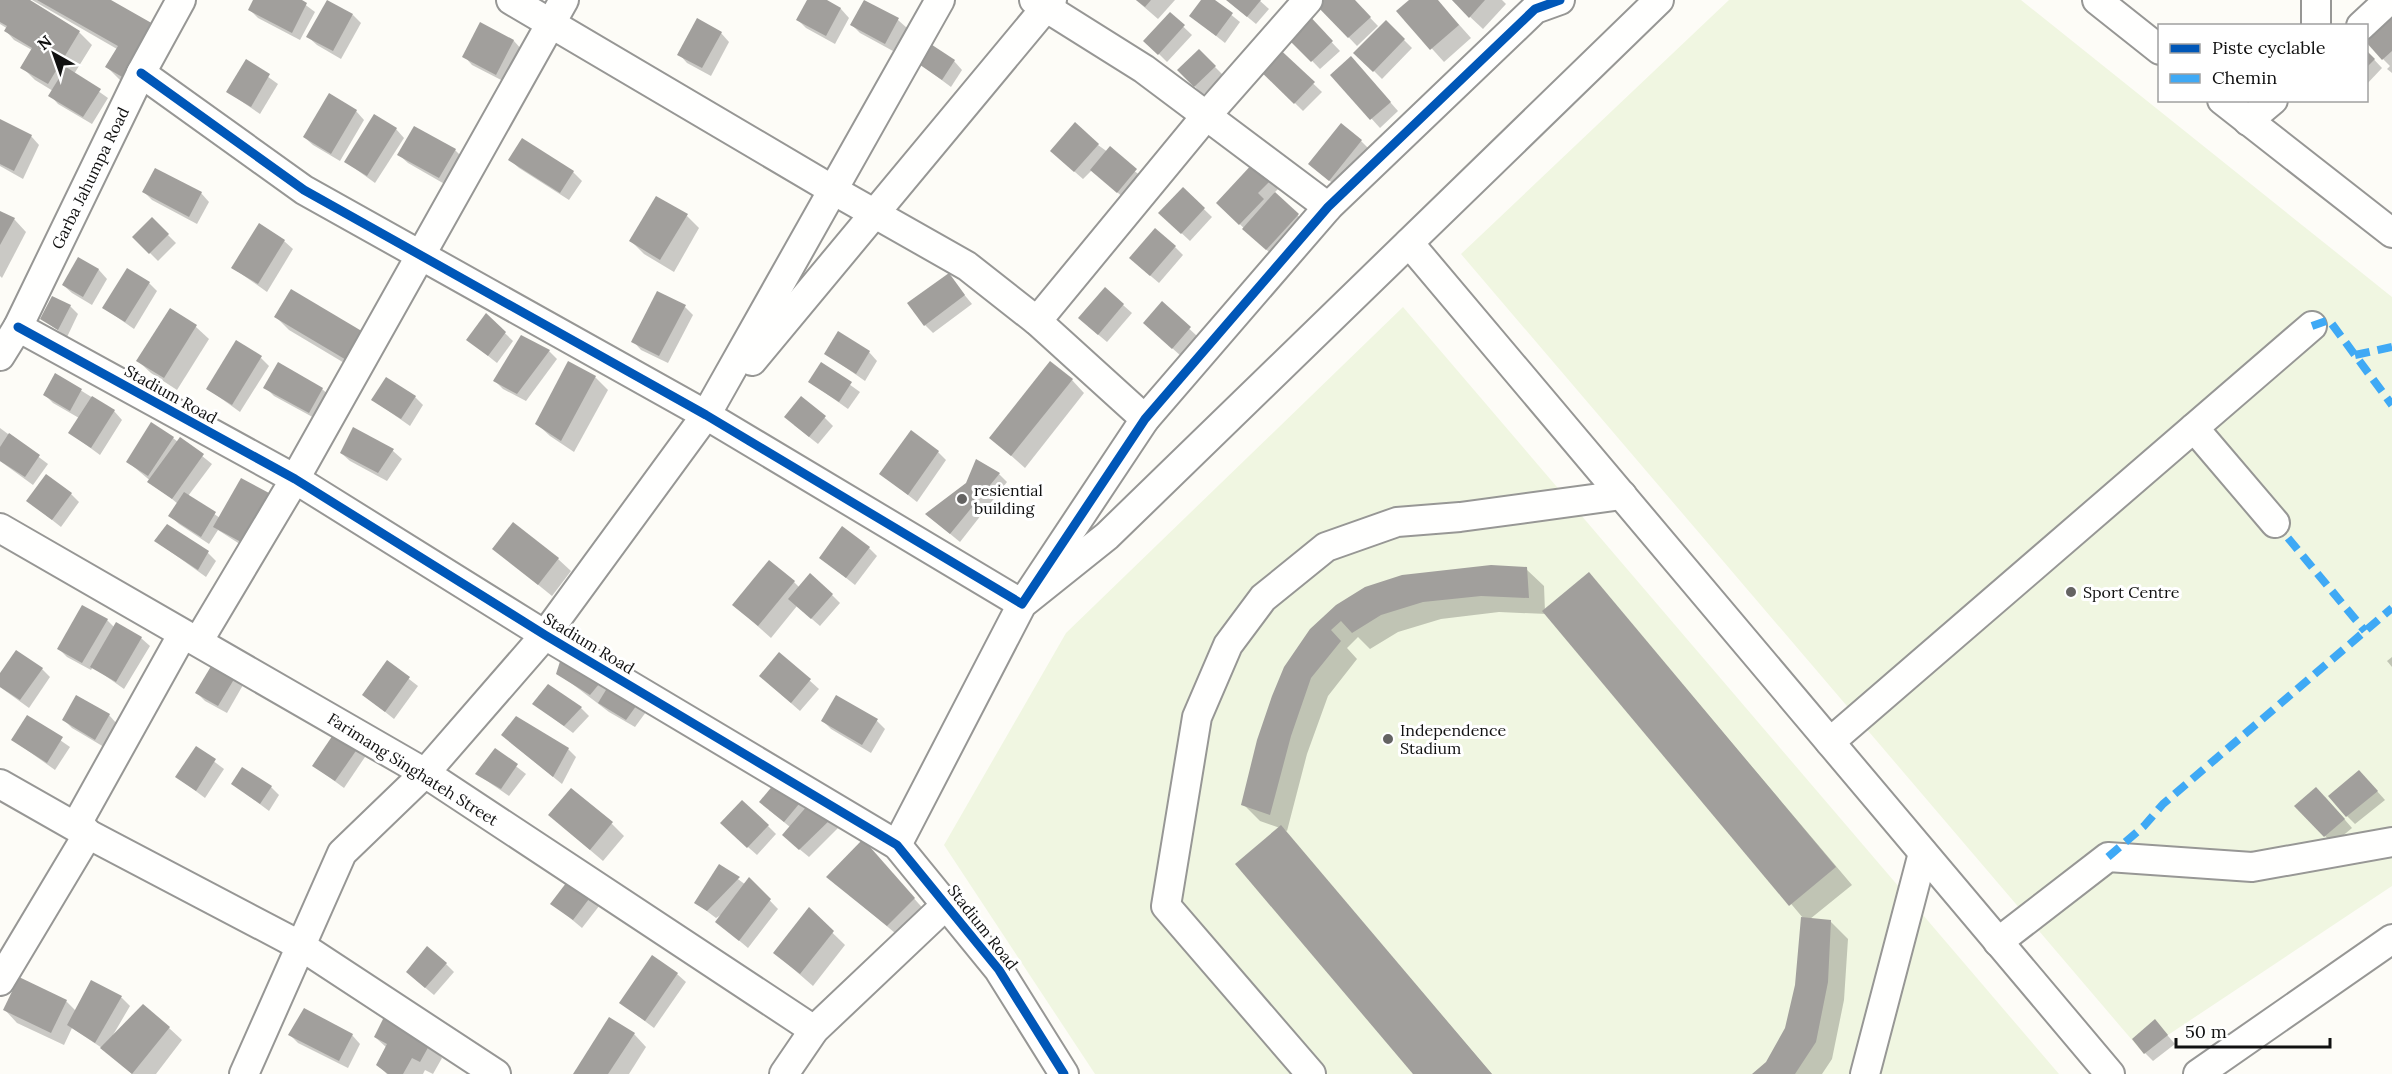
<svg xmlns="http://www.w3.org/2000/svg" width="2392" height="1074" font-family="Lora,serif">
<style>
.pitch{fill:#f0f6e1}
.shadow{fill:#0003}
.building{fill:#a19f9c}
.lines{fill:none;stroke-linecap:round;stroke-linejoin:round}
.minor-casing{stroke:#979795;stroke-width:32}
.minor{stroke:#fffffe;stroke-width:28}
.quiet{stroke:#3fa9f5;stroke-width:8;stroke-dasharray:15 8;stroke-linecap:butt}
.cycleway-casing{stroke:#fff;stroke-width:13}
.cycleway{stroke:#0057b8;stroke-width:9}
.poi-dot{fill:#646362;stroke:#fff;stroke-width:2}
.labels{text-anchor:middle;stroke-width:6;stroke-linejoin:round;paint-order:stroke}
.street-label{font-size:16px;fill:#111;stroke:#fff}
.poi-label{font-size:16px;fill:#111;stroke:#fff;text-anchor:start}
</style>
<rect width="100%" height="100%" fill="#fdfcf7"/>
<g class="pitch">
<polygon points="1729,0 2021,0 2392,297 2392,886 2168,1035 2144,1054 1461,254"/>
<polygon points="1403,307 2059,1074 1095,1074 944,845 1066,633"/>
</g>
<g class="shadow">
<polygon points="0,0 26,0 79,32 92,45 74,74 108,98 92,124 58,104 50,95 53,91 35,80 22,67 32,50 14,40 6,31 8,29 0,24"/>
<polygon points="32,0 108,0 137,90 120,80 107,67 117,49"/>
<polygon points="255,0 299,0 315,12 300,40 258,18 249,9"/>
<polygon points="808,0 823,0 841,9 849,18 835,44 806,28 798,20"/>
<polygon points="1136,0 1175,0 1158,19"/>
<polygon points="1203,0 1213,0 1240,22 1225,43 1191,16"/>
<polygon points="1227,0 1259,0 1269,9 1256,24"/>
<polygon points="1322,0 1353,0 1378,26 1357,46 1317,4"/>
<polygon points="1411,0 1437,0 1471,38 1444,62 1398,11"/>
<polygon points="1452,0 1502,0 1506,4 1483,29"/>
<polygon points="865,1 898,20 907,28 893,51 860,33 852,25"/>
<polygon points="2392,10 2392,73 2387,69 2390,66 2383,59"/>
<polygon points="1170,14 1192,35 1167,62 1154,49"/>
<polygon points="1305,14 1340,51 1320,69 1285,33"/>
<polygon points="353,15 361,23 341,59 317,45 308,37"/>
<polygon points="1386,22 1412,48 1382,79 1356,53"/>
<polygon points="481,24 514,41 522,50 505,82 472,65 464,56"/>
<polygon points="721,33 729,42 711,76 687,63 679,54"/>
<polygon points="1273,45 1322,92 1303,111 1255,64"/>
<polygon points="1199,51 1223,75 1203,95 1179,70"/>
<polygon points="2366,51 2382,68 2366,85"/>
<polygon points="912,58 954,61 962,70 951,87"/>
<polygon points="246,61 278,84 260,114 228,92"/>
<polygon points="1359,67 1398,111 1380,128 1332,75"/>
<polygon points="356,111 364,120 340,161 313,145 304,137"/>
<polygon points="0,121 31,136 39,145 23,179 0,166"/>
<polygon points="396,129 404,138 375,183 346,162"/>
<polygon points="522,140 573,172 582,181 569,200 519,168 510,160"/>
<polygon points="1361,141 1369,149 1338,188 1310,164"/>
<polygon points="1098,145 1144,178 1126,200 1092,170 1083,179 1060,159"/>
<polygon points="455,150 463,158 448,186 408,163 399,155"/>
<polygon points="1255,163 1280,187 1274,193 1306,223 1275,258 1226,211"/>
<polygon points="1183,189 1212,217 1190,241 1160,213"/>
<polygon points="144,192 201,193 209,202 197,224 152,200"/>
<polygon points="0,212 14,219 26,232 2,278 0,276"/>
<polygon points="687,216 699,228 674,272 644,254 631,241"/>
<polygon points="152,219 176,243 158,261 134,237"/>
<polygon points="284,241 293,249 267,292 233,268"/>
<polygon points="1175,247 1183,255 1159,283 1139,266"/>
<polygon points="78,259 99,270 107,279 92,305 72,293 63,285"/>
<polygon points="948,275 972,304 933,333 925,325"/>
<polygon points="149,283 157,291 134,329 104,308"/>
<polygon points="1105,289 1132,313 1107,342 1088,326"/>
<polygon points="291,291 361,373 289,330 276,317"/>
<polygon points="1162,303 1198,337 1181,356 1153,331"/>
<polygon points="70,306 78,314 67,337 42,319"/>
<polygon points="685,307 693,315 668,363 641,350 633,341"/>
<polygon points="171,310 196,327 209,339 177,390 151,373 138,361"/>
<polygon points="486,315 513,341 497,363 468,340"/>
<polygon points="549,351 557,359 526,401 503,389 495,381"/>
<polygon points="869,352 877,361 865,381 825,353"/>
<polygon points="261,358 269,366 240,412 208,389"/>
<polygon points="821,364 860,392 848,409 810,382"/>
<polygon points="56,375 114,411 122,420 100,455 70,433 79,418 53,403 45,395"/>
<polygon points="595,377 608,390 574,452 550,436 537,424"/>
<polygon points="1072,380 1084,393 1025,468 991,438"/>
<polygon points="265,387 322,389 331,397 318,420 274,396"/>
<polygon points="415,397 423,405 410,426 373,400"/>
<polygon points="824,417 833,426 818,444 794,425"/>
<polygon points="0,428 48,464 33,485 0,461"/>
<polygon points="354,429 393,451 402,459 387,481 350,461 341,453"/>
<polygon points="173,438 178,442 181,439 212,464 188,496 220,518 268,494 276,502 249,550 218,530 209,544 179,524 170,516 178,504 128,462"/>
<polygon points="938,452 946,460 917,502 881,474"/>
<polygon points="999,474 1007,482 960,542 927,515"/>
<polygon points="71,494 79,502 61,527 28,501"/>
<polygon points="156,541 208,553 216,561 206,577"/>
<polygon points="869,548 877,556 855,585 821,558"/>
<polygon points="494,549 558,559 571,571 552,596"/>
<polygon points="1526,569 1544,586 1545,611 1589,574 1852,885 1810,919 1831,922 1848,939 1844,1000 1832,1059 1822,1074 1755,1074 1767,1063 1787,1029 1796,985 1803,918 1547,614 1499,612 1441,619 1398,632 1370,649 1358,637 1347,648 1357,659 1328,696 1307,754 1287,831 1282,829 1492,1074 1415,1074 1280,828 1260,821 1243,804 1337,606"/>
<polygon points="794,582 800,588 832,595 840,603 820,626 797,606 771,638 734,605"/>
<polygon points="107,620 115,628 141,638 150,646 124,689 93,667 91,670 67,657 59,649"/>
<polygon points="563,654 646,712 635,727 609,712 558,673"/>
<polygon points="780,654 819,689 800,711 769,684"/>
<polygon points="2392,657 2392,667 2387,661"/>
<polygon points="387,662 418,686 394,719 364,695"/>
<polygon points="42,669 50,677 29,708 0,687 0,675"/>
<polygon points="235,677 243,685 227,713 205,701 197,693"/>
<polygon points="534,704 581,708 589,716 573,733"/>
<polygon points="109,715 117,724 104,747 72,728 64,720"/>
<polygon points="27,717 70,747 55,770 13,740"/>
<polygon points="823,721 877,721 885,729 871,753 831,729"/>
<polygon points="511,743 568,749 576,757 562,784"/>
<polygon points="359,746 367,754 344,788 314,766"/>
<polygon points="196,748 224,769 205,798 177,777"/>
<polygon points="495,750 526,774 509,796 477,774"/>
<polygon points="2367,780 2385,800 2355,824 2347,816"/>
<polygon points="233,784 271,787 279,795 269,811"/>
<polygon points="2325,797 2352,828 2333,844 2296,806"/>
<polygon points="814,800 842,824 809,857 792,843 790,827 769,810"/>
<polygon points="612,824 624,836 603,861 563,827"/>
<polygon points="768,826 776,834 757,855 731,832"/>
<polygon points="875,854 926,912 901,938 828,877"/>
<polygon points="720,866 746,885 750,880 778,909 748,948 717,922 724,913 716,918 696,903"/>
<polygon points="573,876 603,901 582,928 552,903"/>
<polygon points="809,910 845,945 813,986 775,953"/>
<polygon points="446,964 454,972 434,995 416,980"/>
<polygon points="677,974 686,982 654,1028 621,1003"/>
<polygon points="92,982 122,998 130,1006 113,1035 169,1028 182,1040 156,1074 132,1074 105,1050 72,1028 64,1045 17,1023 5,1010 66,1001 76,1011"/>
<polygon points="2155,1021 2175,1044 2153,1061 2145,1053"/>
<polygon points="634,1034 646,1047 629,1074 575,1074"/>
<polygon points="290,1035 352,1035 360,1044 348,1068 298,1043"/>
<polygon points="375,1037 429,1045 442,1058 433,1074 425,1070 423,1074 387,1074 378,1065 387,1048"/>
</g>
<g class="building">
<polygon points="0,0 30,0 80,31 48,84 20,68 32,48 4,31 7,26 0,22"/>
<polygon points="37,0 111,0 155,25 124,78 105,67 118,46"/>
<polygon points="253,0 302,0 307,3 292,33 248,10"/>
<polygon points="327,0 353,14 333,51 306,37"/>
<polygon points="807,0 827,0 841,8 826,36 796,20"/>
<polygon points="864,0 899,18 885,44 850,25"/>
<polygon points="1136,0 1151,0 1145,7"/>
<polygon points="1201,0 1215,0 1233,13 1216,36 1189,16"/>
<polygon points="1226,0 1261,0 1247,17"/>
<polygon points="1320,0 1355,0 1371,17 1348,38 1315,4"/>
<polygon points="1409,0 1438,0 1459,25 1430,50 1396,11"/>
<polygon points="1452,0 1485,0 1469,18"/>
<polygon points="2392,6 2392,51 2382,60 2366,42 2366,29"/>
<polygon points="1305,11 1333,41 1311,62 1282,33"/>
<polygon points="1170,12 1185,25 1158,55 1143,41"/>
<polygon points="697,18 722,32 702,68 677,55"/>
<polygon points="1386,20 1405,39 1373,72 1353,53"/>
<polygon points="480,22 514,40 496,75 462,57"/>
<polygon points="923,39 955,60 942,80 910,58"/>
<polygon points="1273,43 1315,82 1294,104 1253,64"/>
<polygon points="1199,49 1216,66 1194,87 1177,70"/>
<polygon points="2366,50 2375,59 2366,68"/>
<polygon points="1351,56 1391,102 1370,120 1330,75"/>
<polygon points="246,59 270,74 251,107 226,92"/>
<polygon points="66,67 101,89 83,117 48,96"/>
<polygon points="329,93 357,110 331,154 303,137"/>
<polygon points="374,114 397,128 367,176 344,162"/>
<polygon points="0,119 32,135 14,171 0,164"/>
<polygon points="1075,122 1099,144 1074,172 1050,151"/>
<polygon points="1341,123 1362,140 1329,181 1308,164"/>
<polygon points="414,126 456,149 439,178 397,155"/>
<polygon points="522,138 574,171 560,193 508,160"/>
<polygon points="1110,146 1137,169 1117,193 1090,170"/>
<polygon points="1255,161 1273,178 1258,193 1264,199 1239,225 1216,203"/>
<polygon points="155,168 202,192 189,217 142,192"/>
<polygon points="1183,187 1205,208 1181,234 1158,213"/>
<polygon points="1275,192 1299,214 1266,250 1242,229"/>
<polygon points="656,196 688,214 660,260 629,241"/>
<polygon points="0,211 15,218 0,245"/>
<polygon points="152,217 169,234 149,254 132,237"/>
<polygon points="259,223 285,240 258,284 231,268"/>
<polygon points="1155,228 1176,246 1150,276 1129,258"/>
<polygon points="78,257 99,269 83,297 62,285"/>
<polygon points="127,268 150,282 125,322 102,308"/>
<polygon points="949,273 965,295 924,326 907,303"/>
<polygon points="1105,287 1124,304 1098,335 1078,318"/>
<polygon points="291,289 365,333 348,361 274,317"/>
<polygon points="657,291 686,305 659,356 631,342"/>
<polygon points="52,296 71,305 58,330 40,319"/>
<polygon points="1162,301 1191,327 1172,349 1143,323"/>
<polygon points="170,308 197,325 164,378 136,361"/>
<polygon points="486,313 506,332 488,356 466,340"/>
<polygon points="838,331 870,351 856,374 824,354"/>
<polygon points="521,335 550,350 517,394 493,381"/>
<polygon points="236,340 262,356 232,405 206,389"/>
<polygon points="568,361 596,376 561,441 535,424"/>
<polygon points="1050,361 1073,379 1011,456 989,438"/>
<polygon points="278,362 323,388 309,413 263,388"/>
<polygon points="821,362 852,382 839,402 808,382"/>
<polygon points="55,373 82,389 70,411 43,395"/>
<polygon points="386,377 416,396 401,419 371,400"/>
<polygon points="92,396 115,410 91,448 68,433"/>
<polygon points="801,396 826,416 809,437 784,417"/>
<polygon points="151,422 174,437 148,476 126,462"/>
<polygon points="353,427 394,449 378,473 340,453"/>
<polygon points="911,430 939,451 908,495 879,474"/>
<polygon points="9,433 40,455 25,477 0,461 0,447"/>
<polygon points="180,437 204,454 172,499 147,482"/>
<polygon points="976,459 1000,473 950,534 925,514 966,483"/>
<polygon points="46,474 72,493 52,520 26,501"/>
<polygon points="241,478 269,493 241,542 213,527"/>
<polygon points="184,492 216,512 201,537 168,516"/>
<polygon points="513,522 559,558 538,585 492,549"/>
<polygon points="167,524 209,551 198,570 154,541"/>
<polygon points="842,526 870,547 846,578 819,558"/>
<polygon points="769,560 795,581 758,626 732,605"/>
<polygon points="1491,565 1527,567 1529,598 1481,596 1423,602 1381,615 1352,633 1341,621 1331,630 1341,641 1311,678 1291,736 1270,815 1241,805 1257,740 1272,696 1284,667 1310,629 1336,605 1365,587 1402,575"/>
<polygon points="1589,572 1836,867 1789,906 1542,611"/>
<polygon points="810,573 833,594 811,619 788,599"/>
<polygon points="82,605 108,619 82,663 57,649"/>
<polygon points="116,622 142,637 116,682 90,667"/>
<polygon points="16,650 43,668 20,700 0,687 0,673"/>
<polygon points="563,652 604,678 590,695 556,674"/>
<polygon points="779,652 811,679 791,703 759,676"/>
<polygon points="387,660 410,677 385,712 362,695"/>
<polygon points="213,663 236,676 218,706 195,693"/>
<polygon points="548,684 582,707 564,726 532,704"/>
<polygon points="609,685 639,702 626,720 598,703"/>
<polygon points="76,695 110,714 95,740 62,720"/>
<polygon points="836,695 878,719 862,745 821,721"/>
<polygon points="27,715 63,737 47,763 11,740"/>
<polygon points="516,716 569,748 553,777 501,735"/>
<polygon points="337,729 360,745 335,781 312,766"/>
<polygon points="196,746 216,759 196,791 175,777"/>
<polygon points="495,748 518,764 501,789 475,774"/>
<polygon points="242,767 272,786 260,804 231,784"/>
<polygon points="2359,770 2378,791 2346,817 2328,796"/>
<polygon points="780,777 804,798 784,822 759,802"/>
<polygon points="2316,787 2345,819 2324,837 2294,806"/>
<polygon points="571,788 613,822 590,850 548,815"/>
<polygon points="814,798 835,815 799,850 782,835"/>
<polygon points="742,800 769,825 747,848 720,823"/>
<polygon points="1281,825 1492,1074 1413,1074 1235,864"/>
<polygon points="863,839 915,898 887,926 826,877"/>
<polygon points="719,864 740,877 707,911 694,903"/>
<polygon points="573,874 595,891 573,920 550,904"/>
<polygon points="749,877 771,899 739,941 715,922"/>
<polygon points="809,907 834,931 800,974 773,953"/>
<polygon points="1801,917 1831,920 1828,982 1816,1042 1795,1074 1752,1074 1766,1062 1785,1028 1795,985"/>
<polygon points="427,946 447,963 425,988 406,972"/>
<polygon points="652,955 678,973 645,1021 619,1003"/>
<polygon points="19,977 67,1000 51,1033 3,1010"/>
<polygon points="91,980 122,996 95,1043 67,1025"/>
<polygon points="143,1004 170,1027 132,1074 100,1048"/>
<polygon points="304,1008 353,1034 339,1061 288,1035"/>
<polygon points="385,1015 430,1044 420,1062 412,1058 403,1074 388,1074 376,1065 387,1044 374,1037"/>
<polygon points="609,1017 635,1033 608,1074 573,1074"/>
<polygon points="2155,1019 2168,1035 2144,1054 2132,1039"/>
</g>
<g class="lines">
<g class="minor-casing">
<g id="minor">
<polyline points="511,0 833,190 967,266 1037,321 1145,419"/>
<polyline points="1034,0 1144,69 1328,207"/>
<polyline points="2097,0 2160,50"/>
<polyline points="2316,26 2316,0"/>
<polyline points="2361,26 2389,0"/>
<polyline points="141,73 304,190 706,415 1022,604 1145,419 1328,207 1535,9 1560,0"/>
<polyline points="2222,100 2392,233"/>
<polyline points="2248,121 2273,100"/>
<polyline points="1409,243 2110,1074"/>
<polyline points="1037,321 1206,116 1308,0"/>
<polyline points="18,327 295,479 545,635 897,845 999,970 1064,1074"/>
<polyline points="0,356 18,327 141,73 181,0"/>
<polyline points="752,361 1052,0"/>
<polyline points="2194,428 2275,523"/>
<polyline points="0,528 425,773 814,1030"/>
<polyline points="1830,742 2312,326"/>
<polyline points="0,784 88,834 301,946 496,1074"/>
<polyline points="897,845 1022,604 1107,536 1659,0"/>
<polyline points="1998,942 2108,857 2252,867 2392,842"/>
<polyline points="0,981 88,834 78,822 181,637 199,640 295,479 564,0"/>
<polyline points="244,1074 342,853 425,773 545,635 706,415 940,0"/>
<polyline points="784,1074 814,1030 946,905"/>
<polyline points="1311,1074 1166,906 1197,717 1228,645 1263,598 1326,547 1397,522 1460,517 1622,495"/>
<polyline points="1865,1074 1923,853"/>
<polyline points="2198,1074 2392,939"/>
</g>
</g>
<use href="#minor" class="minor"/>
<g class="quiet">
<polyline points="2312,326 2329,320 2392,405"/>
<polyline points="2355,355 2392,347"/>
<polyline points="2288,538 2365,631"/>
<polyline points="2108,857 2144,826 2163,804 2392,608"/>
</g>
<g class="cycleway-casing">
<g id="cycleway">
<polyline points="141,73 304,190 706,415 1022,604 1145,419 1328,207 1535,9 1560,0"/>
<polyline points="18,327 295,479 545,635 897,845 999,970 1064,1074"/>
</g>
</g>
<use href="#cycleway" class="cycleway"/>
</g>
<g class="poi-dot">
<circle cx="962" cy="499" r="6"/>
<circle cx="2071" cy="592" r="6"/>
<circle cx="1388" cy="739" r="6"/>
</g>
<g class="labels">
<g class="street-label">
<text transform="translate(90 178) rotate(-64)" y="6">Garba Jahumpa Road</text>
<text transform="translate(171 394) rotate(29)" y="6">Stadium Road</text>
<text transform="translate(589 643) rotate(31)" y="6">Stadium Road</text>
<text transform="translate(413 769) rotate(32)" y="6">Farimang Singhateh Street</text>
<text transform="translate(983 927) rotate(52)" y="6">Stadium Road</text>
</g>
<g class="poi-label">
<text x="974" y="496">resiential<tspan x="974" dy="18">building</tspan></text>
<text x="2083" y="598">Sport Centre</text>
<text x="1400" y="736">Independence<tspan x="1400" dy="18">Stadium</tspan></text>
</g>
</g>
<rect x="2158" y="24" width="210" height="78" fill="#ffffff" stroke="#a0a0a0" stroke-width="1.5"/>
<rect x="2170" y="44" width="30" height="9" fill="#0057b8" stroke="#a0a0a0" stroke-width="1.5"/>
<text x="2212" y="54" font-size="18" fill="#111111">Piste cyclable</text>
<rect x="2170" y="74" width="30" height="9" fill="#3fa9f5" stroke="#a0a0a0" stroke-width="1.5"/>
<text x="2212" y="84" font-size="18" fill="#111111">Chemin</text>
<g transform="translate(54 54) rotate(320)" stroke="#ffffff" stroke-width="4.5" paint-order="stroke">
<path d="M0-4.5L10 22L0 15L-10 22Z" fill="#111111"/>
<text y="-9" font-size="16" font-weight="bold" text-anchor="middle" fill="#111111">N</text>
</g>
<path d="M2176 1038v9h154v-9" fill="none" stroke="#111111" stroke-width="3"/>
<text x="2185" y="1038" font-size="18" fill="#111111" stroke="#ffffff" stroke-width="4.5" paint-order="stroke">50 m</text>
</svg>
